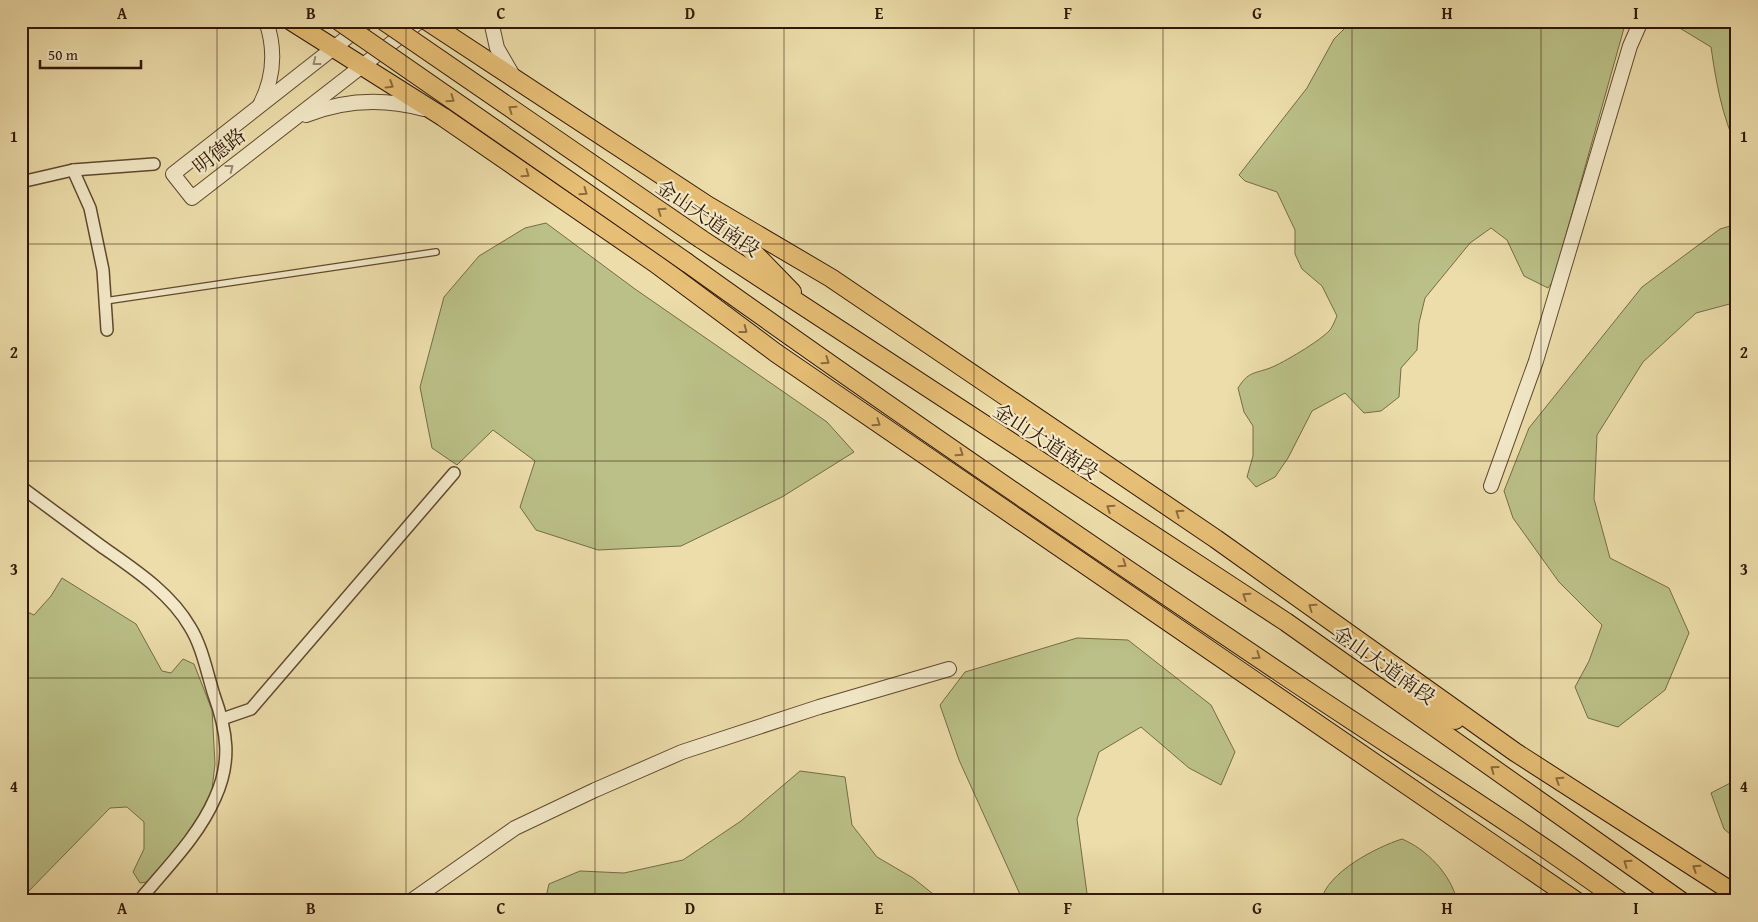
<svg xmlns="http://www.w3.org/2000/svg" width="1758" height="922" font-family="'Gentium Book Plus','Noto Serif SC',serif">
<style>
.green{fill:#bac087;stroke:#766c46}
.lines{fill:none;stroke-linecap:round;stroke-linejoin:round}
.service-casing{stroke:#60492f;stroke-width:8}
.minor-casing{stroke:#60492f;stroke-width:14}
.tertiary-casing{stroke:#60492f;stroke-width:16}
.primary-casing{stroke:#311806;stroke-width:20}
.service{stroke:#f3e9c8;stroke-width:5.5}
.minor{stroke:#f3e9c8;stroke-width:11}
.tertiary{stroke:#f3e9c8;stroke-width:14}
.primary{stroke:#e6be75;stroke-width:18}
.primary-bridge-casing{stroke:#311806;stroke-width:20;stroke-linecap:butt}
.primary-bridge{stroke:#e6be75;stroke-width:18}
.oneway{stroke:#9c8b71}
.oneway2{stroke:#8c6b3e}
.grid{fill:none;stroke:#311806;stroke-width:1;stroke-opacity:0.55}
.labels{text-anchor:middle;stroke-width:4.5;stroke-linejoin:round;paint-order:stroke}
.street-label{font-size:20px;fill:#311806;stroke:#f3e9c8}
.neatline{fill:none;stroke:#311806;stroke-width:2}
.grid-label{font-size:16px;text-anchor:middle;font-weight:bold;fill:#311806}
</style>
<rect width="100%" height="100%" fill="#ecddaa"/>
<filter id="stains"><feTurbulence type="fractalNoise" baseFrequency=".004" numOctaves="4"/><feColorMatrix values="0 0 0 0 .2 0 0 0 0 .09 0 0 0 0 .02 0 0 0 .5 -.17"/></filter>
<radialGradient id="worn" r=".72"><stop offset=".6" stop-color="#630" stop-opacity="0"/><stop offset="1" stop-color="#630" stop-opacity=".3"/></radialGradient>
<g class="green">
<path d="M1352 21H1626L1553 281 1548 288 1524 276 1507 240 1491 228 1470 243 1425 298 1419 323 1417 350 1401 368 1399 397 1381 411 1364 413 1345 393 1312 411 1288 458 1275 477 1256 487 1247 477 1253 456V426L1244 412 1238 388C1248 372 1253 374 1270 368 1283 363 1320 341 1330 330 1333 326 1335 320 1337 316L1322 286 1302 269 1295 254V230L1277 192 1245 181 1239 175 1307 88 1334 39Z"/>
<path d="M1668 21H1737V148C1722 116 1716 82 1711 47Z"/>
<polygon points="546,223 635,289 827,422 854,452 782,497 681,546 598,550 536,530 520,507 535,461 493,430 457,465 432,448 420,387 444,297 479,256 525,228"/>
<polygon points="1737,224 1737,302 1696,313 1643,362 1597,435 1594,499 1610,558 1669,588 1689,633 1665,690 1618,727 1588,718 1575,687 1589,661 1602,625 1559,582 1513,518 1504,491 1529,428 1642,287 1720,229"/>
<polygon points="62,578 136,624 162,671 171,673 183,659 194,664 212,710 215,764 211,797 192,833 154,881 140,883 133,872 144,849 144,822 127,807 110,808 21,899 21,609 34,615 51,596"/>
<polygon points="1077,638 1128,640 1211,705 1235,752 1221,785 1189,768 1141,727 1099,752 1077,819 1088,901 1023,901 959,760 940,705 965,672"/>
<polygon points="800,771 845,777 852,825 877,857 913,878 942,901 545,901 549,884 580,871 624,873 683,860 741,821"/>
<polygon points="1734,781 1737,781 1737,840 1724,829 1711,793"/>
<path d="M1402 839C1426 849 1451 874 1457 901H1321C1327 872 1377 847 1402 839Z"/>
</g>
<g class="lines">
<g class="service-casing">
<polyline id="service" points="105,301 436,252"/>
</g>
<g class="minor-casing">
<g id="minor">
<polyline points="73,170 90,208 103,270 107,330"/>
<polyline points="21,182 73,170 154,164"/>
<path d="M21 487C48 507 74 526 101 546 132 568 170 592 190 627 202 646 207 673 214 695 227 731 232 761 215 798 198 837 166 868 139 901"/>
<polyline points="222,719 251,709 454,473"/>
</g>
</g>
<g class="tertiary-casing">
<g id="tertiary">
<polyline points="368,21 173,174 192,198 420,21"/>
<polyline points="491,21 497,48 512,74"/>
<path d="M260 105C274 78 276 50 266 21"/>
<path d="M306 115C346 99 384 98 424 109"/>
<polyline points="1491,486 1536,361 1630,46 1641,21"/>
<polyline points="411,901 515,828 595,790 682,752 819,707 949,669"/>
</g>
</g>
<g class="primary-casing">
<g id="primary">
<polyline points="291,21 443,117 655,263 776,353 1576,901"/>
<polyline points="427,21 707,205 831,278 1216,539 1515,752 1737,895"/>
<polyline points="724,222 792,292"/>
<polyline points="701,239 1286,622 1681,901"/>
<path d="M686 262C894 411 1106 556 1318 698 1419 765 1522 830 1620 901"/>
<polyline points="1403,693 1455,720"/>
</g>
</g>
<use href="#service" class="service"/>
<use href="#minor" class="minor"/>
<use href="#tertiary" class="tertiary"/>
<use href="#primary" class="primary"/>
<g class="primary-bridge-casing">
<g id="primary-bridge">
<polyline points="339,21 686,262"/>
<polyline points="384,21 701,239"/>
</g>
</g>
<use href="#primary-bridge" class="primary-bridge"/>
</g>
<defs><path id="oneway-chevron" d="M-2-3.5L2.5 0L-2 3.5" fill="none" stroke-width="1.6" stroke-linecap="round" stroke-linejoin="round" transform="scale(1.25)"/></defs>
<g class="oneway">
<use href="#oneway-chevron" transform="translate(316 62) rotate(142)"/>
<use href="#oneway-chevron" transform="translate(230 168) rotate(-38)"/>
</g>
<g class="oneway2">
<use href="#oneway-chevron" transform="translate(390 85) rotate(32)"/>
<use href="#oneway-chevron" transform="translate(451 99) rotate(35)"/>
<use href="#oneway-chevron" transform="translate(512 109) rotate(-145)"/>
<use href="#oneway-chevron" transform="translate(526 174) rotate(35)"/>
<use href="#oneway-chevron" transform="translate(584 192) rotate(35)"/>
<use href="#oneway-chevron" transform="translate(661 211) rotate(-145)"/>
<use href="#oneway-chevron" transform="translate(744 330) rotate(37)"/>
<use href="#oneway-chevron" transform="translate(826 361) rotate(34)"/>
<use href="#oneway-chevron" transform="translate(877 423) rotate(34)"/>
<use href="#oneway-chevron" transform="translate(960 453) rotate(34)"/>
<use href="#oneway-chevron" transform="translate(1110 508) rotate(-147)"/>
<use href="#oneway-chevron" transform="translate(1179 513) rotate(-146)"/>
<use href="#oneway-chevron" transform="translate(1123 564) rotate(34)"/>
<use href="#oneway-chevron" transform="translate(1246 596) rotate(-147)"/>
<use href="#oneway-chevron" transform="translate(1312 607) rotate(-145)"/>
<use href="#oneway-chevron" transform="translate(1257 656) rotate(34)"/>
<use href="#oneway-chevron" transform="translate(1494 769) rotate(-144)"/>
<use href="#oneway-chevron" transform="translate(1559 780) rotate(-147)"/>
<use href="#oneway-chevron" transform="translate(1627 863) rotate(-145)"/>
<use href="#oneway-chevron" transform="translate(1696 868) rotate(-147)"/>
</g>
<path class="grid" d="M217 21V901M406 21V901M595 21V901M784 21V901M974 21V901M1163 21V901M1352 21V901M1541 21V901M21 244H1737M21 461H1737M21 678H1737"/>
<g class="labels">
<g class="street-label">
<text transform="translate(219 151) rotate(-38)" y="7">明德路</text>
<text transform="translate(708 218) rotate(34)" y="7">金山大道南段</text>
<text transform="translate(1046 441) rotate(33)" y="7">金山大道南段</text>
<text transform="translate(1384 665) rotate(35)" y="7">金山大道南段</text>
</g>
</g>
<rect width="1758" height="922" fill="none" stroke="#ecddaa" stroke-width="55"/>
<path d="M40 60v8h101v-8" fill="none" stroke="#311806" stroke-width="2.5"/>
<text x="48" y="60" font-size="15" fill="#311806" stroke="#f3e9c8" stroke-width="4" paint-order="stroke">50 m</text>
<rect x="28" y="28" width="1702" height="866" class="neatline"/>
<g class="grid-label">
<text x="122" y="19">A</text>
<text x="311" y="19">B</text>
<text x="501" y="19">C</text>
<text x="690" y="19">D</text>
<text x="879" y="19">E</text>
<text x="1068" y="19">F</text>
<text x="1257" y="19">G</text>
<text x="1447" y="19">H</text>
<text x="1636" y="19">I</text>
<text x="14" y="142">1</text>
<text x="1744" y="142">1</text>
<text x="14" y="358">2</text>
<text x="1744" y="358">2</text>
<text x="14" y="575">3</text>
<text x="1744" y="575">3</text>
<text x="14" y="792">4</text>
<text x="1744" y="792">4</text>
<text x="122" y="914">A</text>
<text x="311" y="914">B</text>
<text x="501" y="914">C</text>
<text x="690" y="914">D</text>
<text x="879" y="914">E</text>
<text x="1068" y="914">F</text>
<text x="1257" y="914">G</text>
<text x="1447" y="914">H</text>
<text x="1636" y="914">I</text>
</g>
<rect width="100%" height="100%" filter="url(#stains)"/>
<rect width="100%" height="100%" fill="url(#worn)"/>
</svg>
